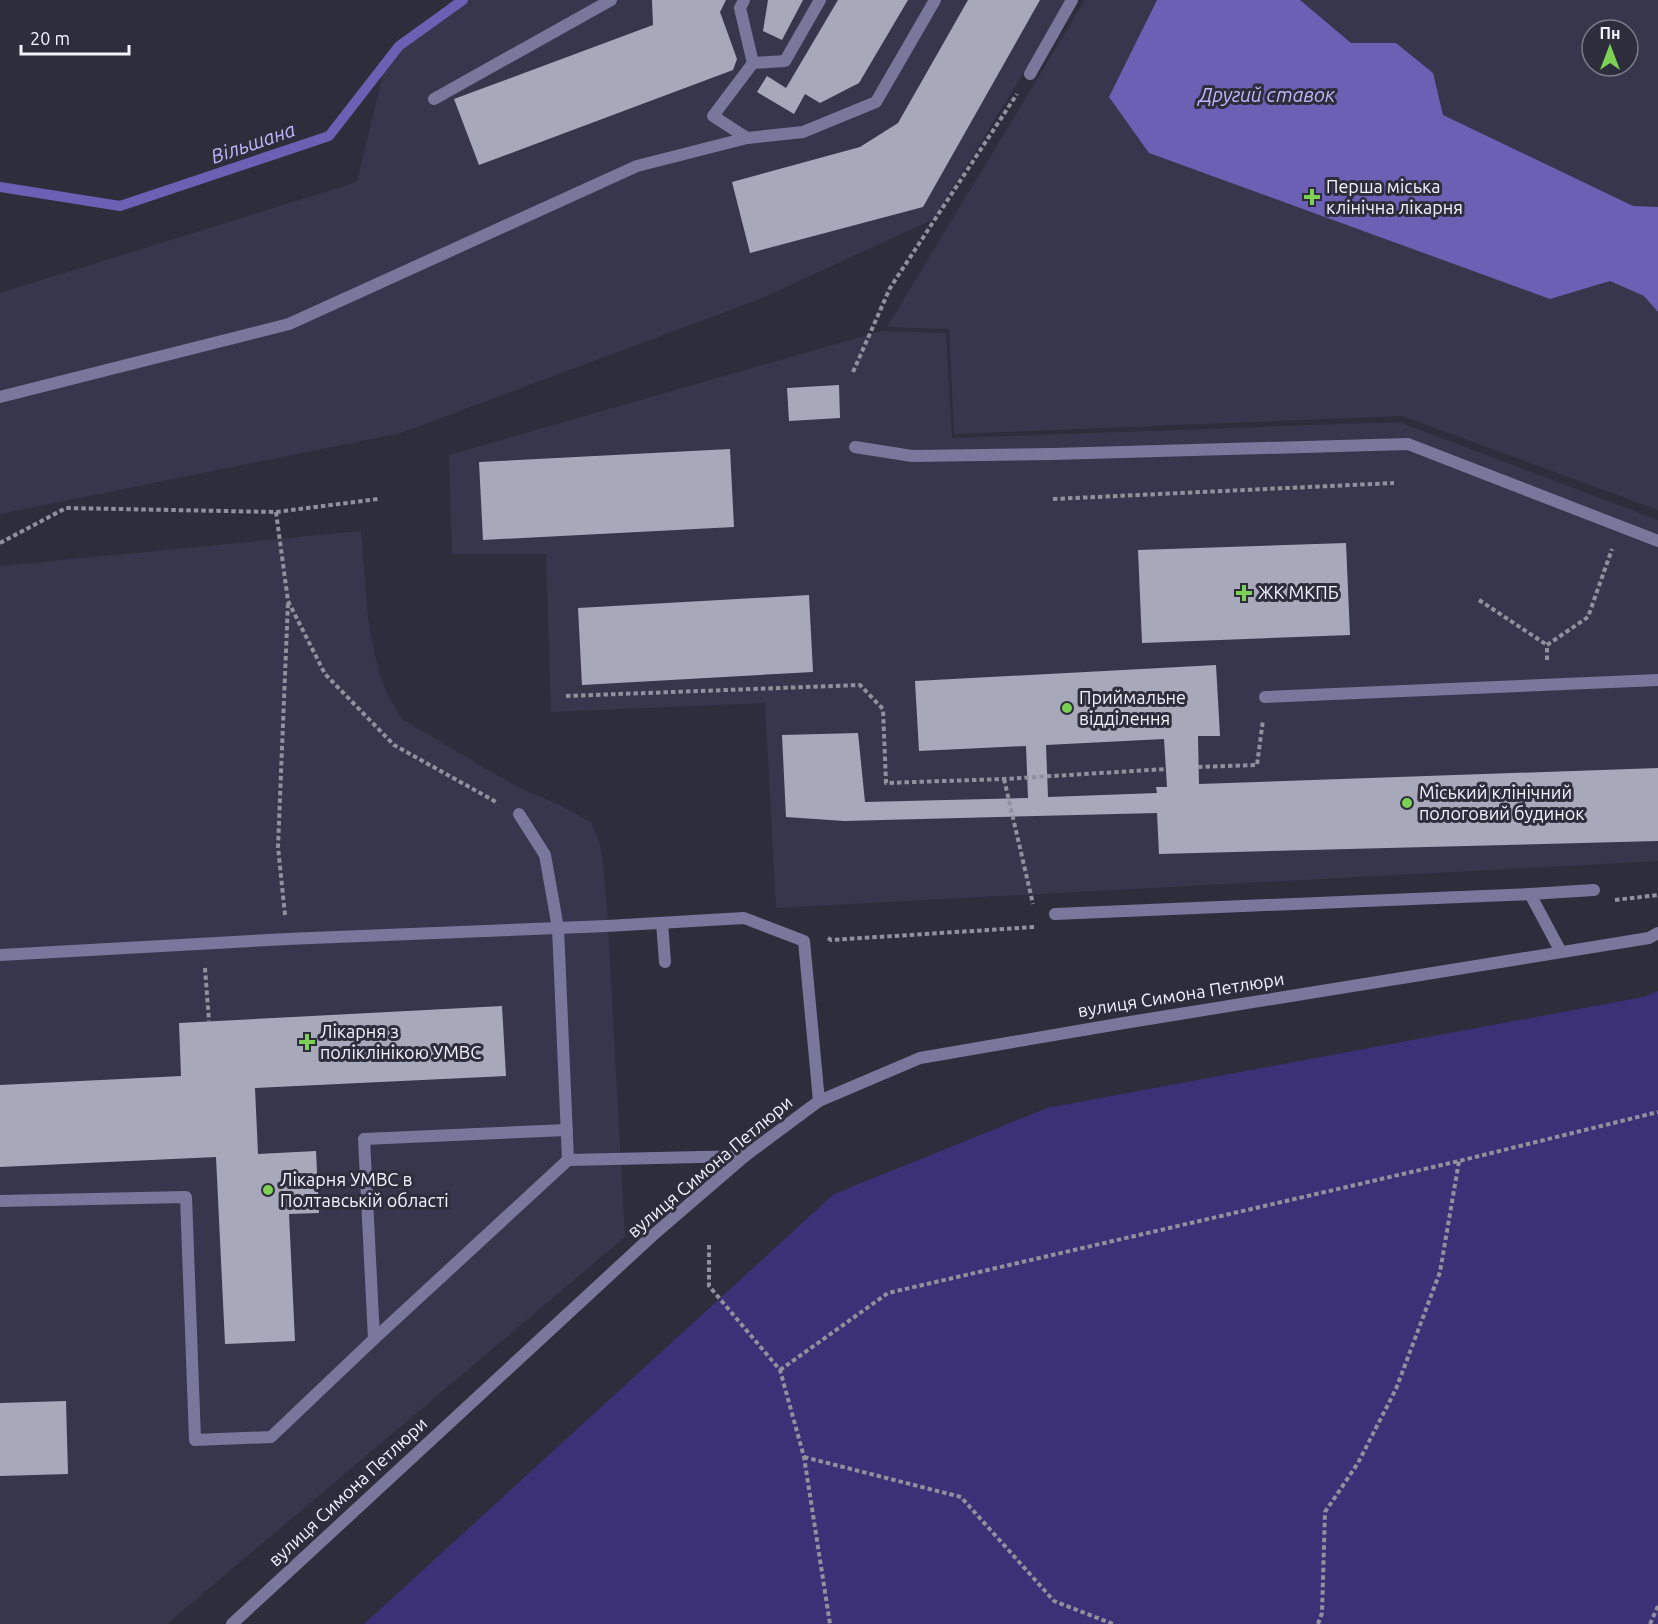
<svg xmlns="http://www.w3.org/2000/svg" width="1658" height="1624" font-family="Ubuntu,sans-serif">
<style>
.built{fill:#37364c;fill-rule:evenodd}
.green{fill:#3c3077}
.water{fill:#6b60b4}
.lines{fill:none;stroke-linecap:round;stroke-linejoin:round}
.stream{stroke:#6b60b4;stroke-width:10}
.building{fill:#a8a8bb;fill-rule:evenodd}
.path{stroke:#91909d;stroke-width:4;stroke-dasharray:4.5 3;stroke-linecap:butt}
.service{stroke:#79779c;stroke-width:12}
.minor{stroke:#79779c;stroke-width:12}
.tertiary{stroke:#79779c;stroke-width:12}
.poi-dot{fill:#7cd155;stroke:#2d2d3c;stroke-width:2}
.labels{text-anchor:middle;stroke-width:6;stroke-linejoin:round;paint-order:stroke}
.poi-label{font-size:18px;fill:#f4f3fe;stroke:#2d2d3c;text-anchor:start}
.street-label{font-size:18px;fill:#f4f3fe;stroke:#2d2d3c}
.water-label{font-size:20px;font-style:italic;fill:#bdb8fc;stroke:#2d2d3c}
</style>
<rect width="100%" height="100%" fill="#2d2d3c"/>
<g class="built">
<polygon points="453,0 1068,0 934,219 760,299 401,433 0,514 0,293 357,182 388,53"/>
<path d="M1085 0H1658V510L1402 416 954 434 949 329 887 327ZM1592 30H1628V66H1592Z"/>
<polygon points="881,331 946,333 952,438 1399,422 1658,520 1658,861 776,908 765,703 551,712 546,554 452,554 449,455"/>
<polygon points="361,531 368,618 372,641 379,672 388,696 402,719 495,774 526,791 558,804 591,822 600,844 603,864 607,908 625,1237 167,1624 0,1624 0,566"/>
</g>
<polygon class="green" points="1658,991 1658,1624 364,1624 834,1194 1047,1108 1643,997"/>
<polygon class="water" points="1157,0 1300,0 1351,43 1396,43 1433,73 1443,115 1633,206 1658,207 1658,312 1644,296 1610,281 1550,299 1149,153 1109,97"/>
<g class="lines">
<polyline class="stream" points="0,187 120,206 329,136 399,46 463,0"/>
</g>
<g class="building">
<polygon points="652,0 726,0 720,12 737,59 733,70 479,165 454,99 653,25"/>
<polygon points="768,0 803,0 782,40 763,31"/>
<polygon points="838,0 908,0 859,83 820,103 805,94 794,114 757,92 767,76 786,88"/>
<polygon points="968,0 1040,0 923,207 750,253 732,182 860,147 898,123"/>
<polygon points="839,385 840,418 789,421 787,388"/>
<polygon points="730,449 734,527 483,540 479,462"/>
<polygon points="1346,543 1350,635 1142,643 1138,550"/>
<polygon points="809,595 813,672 582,685 578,608"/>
<path d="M1216 665 1220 736H1198L1199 784 1658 768V841L1159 854 1157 813 844 821 786 817 782 735 858 733 865 802 1028 798 1026 746 919 751 915 681ZM1164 739 1167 787H1156L1157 793 1048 797 1046 745Z"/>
<polygon points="502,1006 506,1076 255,1088 258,1154 316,1151 319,1213 289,1214 295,1341 225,1344 216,1157 0,1167 0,1085 181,1076 179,1023"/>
<polygon points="66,1401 68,1474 0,1476 0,1403"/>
</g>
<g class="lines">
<g class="path">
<polyline points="853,372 890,288 1017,94"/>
<polyline points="1053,499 1394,483"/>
<polyline points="276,512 288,601 325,674 394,745 498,803"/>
<polyline points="0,543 66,508 276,512 378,499"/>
<polyline points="1479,600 1547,645"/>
<polyline points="1547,660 1547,645 1588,617 1612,549"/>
<polyline points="566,696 860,685 883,709 886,783 1004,779 1166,769"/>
<polyline points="1198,767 1257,765 1263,720"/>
<polyline points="1004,779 1033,904"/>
<polyline points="1615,900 1658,895"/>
<polyline points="285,915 278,847 288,602"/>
<polyline points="828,938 831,940 1035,927"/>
<polyline points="205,968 209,1021"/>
<polyline points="709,1245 709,1286 780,1370 804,1457 830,1624"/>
<polyline points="780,1370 888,1293 1459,1161 1658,1112"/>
<polyline points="804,1457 961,1497 1054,1601 1113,1624"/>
<polyline points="1318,1624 1322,1613 1325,1512 1358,1463 1396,1389 1440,1272 1459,1161"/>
<polyline points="1650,1624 1658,1606"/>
</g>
<g class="service">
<polyline points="744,0 740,8 753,63 713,116 747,138 803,132 876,102 935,0"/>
<polyline points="753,63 785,61 820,0"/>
<polyline points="434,99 611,0"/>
<polyline points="0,397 289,324 637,166 747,138"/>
<polyline points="855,447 912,456 1053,454 1408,444 1658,541"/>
<polyline points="1265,697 1658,680"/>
<polyline points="1530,894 1594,890"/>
<polyline points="1055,914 1530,894 1561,952"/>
<polyline points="662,923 665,962"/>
<polyline points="0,955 287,939 607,926 744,918 804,941 819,1101"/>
<polyline points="568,1160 745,1156"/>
<polyline points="0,1201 186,1197 195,1440 271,1437 374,1339 568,1160 558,928"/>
<polyline points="374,1339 364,1139 567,1130"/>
</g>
<g class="minor">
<polyline points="1030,74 1072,0"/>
<polyline points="519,814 545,855 558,928"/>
</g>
<polyline class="tertiary" points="232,1624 652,1236 745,1156 819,1101 920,1058 1124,1023 1649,938 1658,933"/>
</g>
<g class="poi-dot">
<path d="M1309 188h6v6h6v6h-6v6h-6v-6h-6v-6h6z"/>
<path d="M1241 584h6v6h6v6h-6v6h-6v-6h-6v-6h6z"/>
<circle cx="1067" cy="708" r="6"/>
<circle cx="1407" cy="803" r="6"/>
<path d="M304 1033h6v6h6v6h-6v6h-6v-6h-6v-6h6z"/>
<circle cx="268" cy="1190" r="6"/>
</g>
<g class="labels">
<g class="poi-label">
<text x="1326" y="193">Перша міська<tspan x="1326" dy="21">клінічна лікарня</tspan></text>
<text x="1258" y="599">ЖК МКПБ</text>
<text x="1079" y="704">Приймальне<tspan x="1079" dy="21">відділення</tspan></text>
<text x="1419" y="799">Міський клінічний<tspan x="1419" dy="21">пологовий будинок</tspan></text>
<text x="320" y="1038">Лікарня з<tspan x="320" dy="21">поліклінікою УМВС</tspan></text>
<text x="280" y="1186">Лікарня УМВС в<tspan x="280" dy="21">Полтавській області</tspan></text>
</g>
<g class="street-label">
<text transform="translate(1181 995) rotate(-9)" y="6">вулиця Симона Петлюри</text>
<text transform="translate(710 1167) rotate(-40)" y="6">вулиця Симона Петлюри</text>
<text transform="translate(348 1492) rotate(-43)" y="6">вулиця Симона Петлюри</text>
</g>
<g class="water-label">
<text x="1267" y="102">Другий ставок</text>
<text transform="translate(253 143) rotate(-19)" y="7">Вільшана</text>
</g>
</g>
<g transform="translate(1610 48)"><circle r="28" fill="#2d2d3c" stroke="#7d7c8a" stroke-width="1.5"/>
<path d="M0-4.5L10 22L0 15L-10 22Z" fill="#7cd155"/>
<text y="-9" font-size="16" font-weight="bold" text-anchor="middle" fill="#f4f3fe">Пн</text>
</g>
<path d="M21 45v9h108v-9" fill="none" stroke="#f4f3fe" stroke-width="3"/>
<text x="30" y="45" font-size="18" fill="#f4f3fe" stroke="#2d2d3c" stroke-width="4.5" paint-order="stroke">20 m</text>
</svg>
